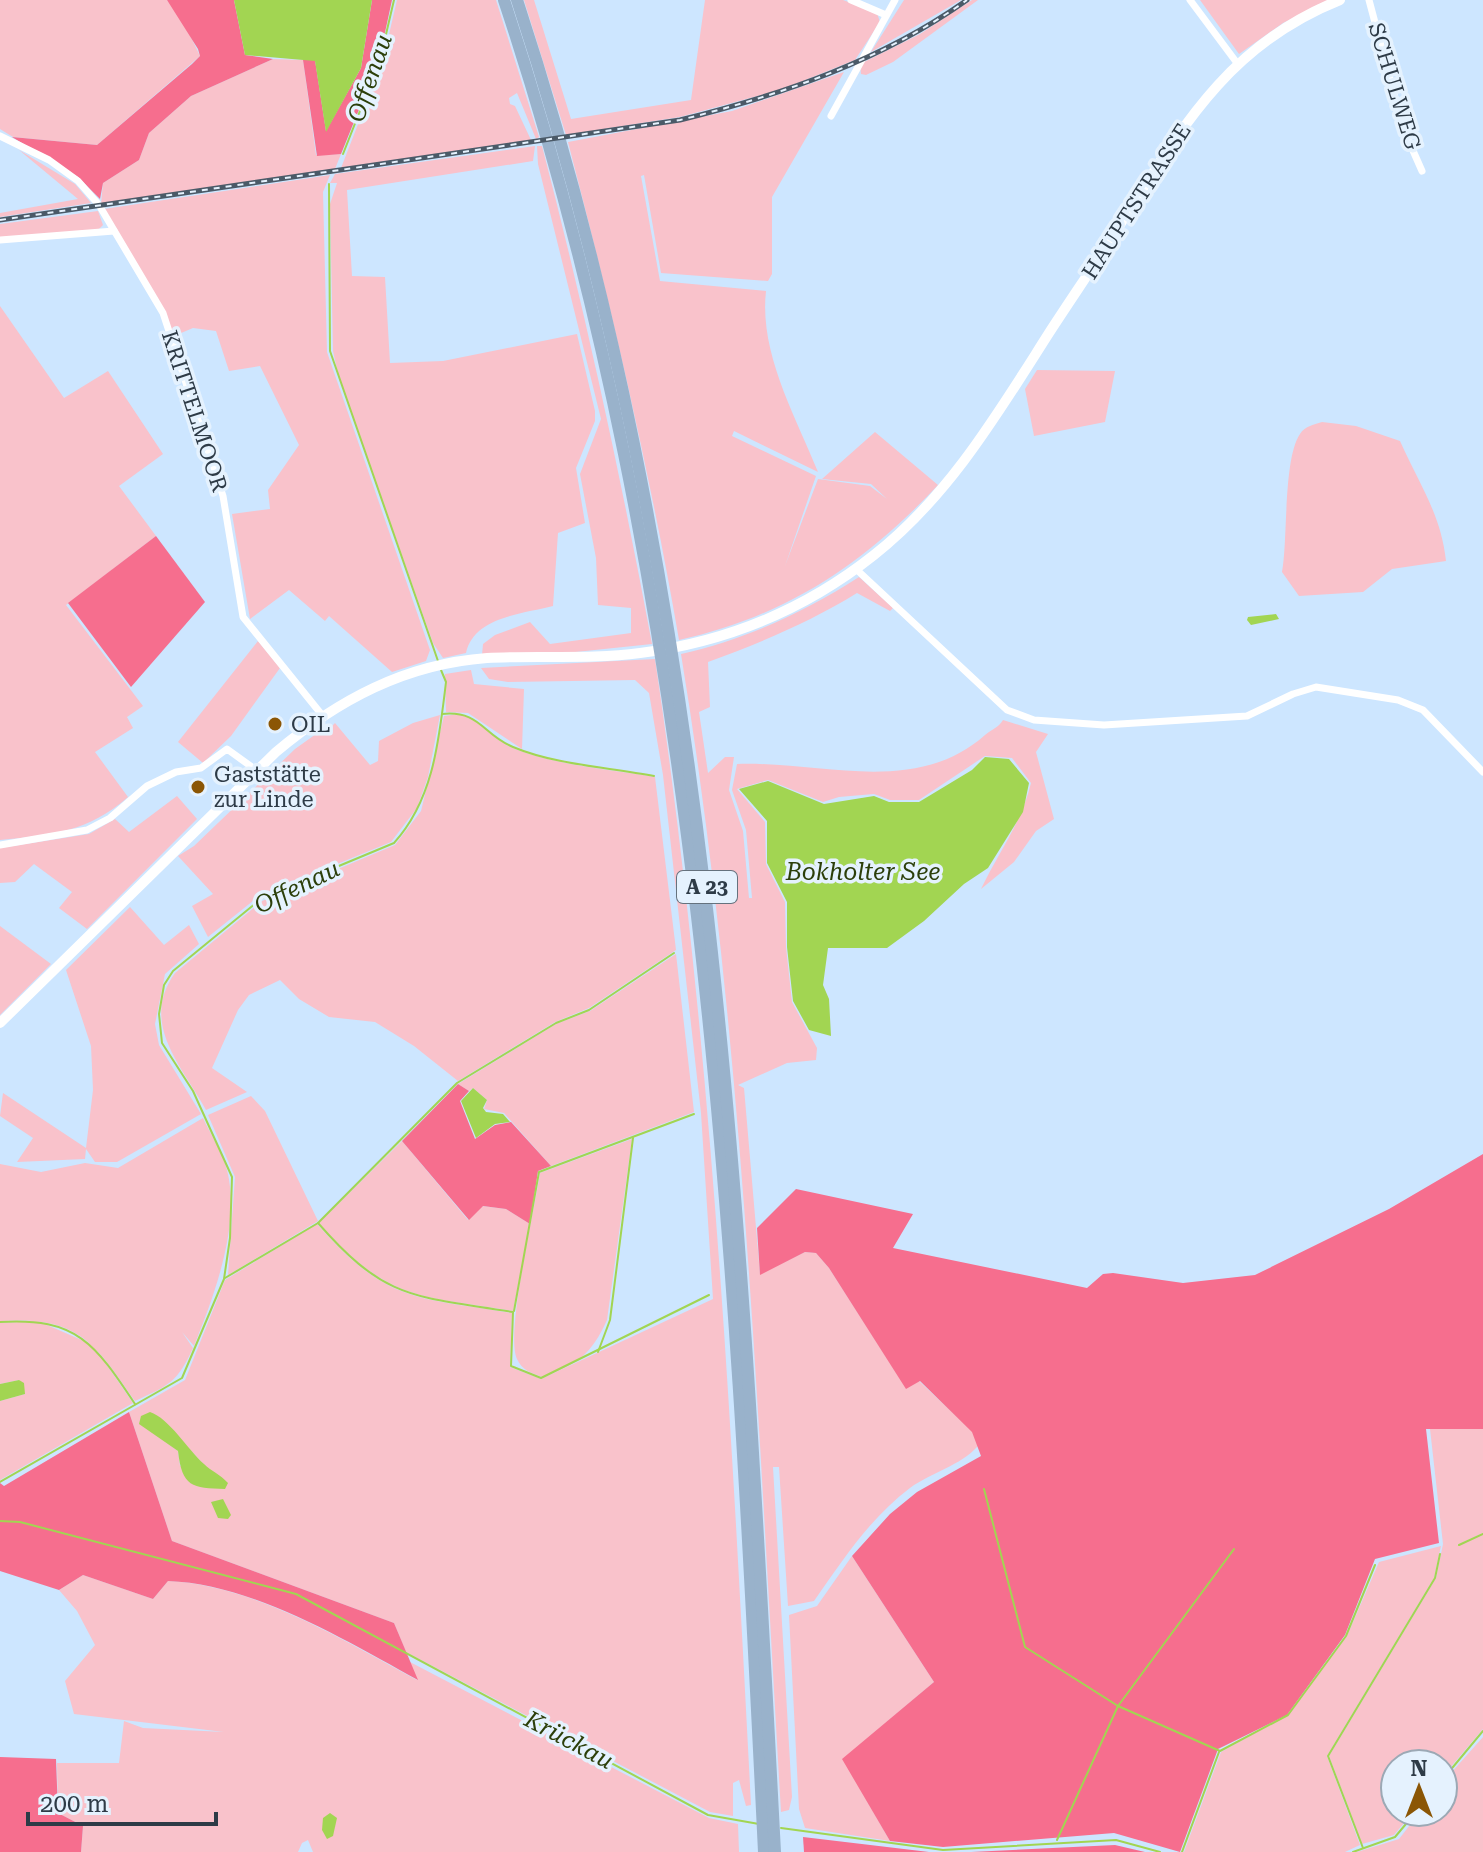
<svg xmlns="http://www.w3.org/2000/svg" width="1483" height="1852" font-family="'Roboto Serif',serif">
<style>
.green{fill:#f9c2cb;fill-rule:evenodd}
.forest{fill:#f66e8e}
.water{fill:#a2d552}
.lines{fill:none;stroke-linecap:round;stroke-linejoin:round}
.stream{stroke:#a2d552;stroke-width:2}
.street{stroke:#fff;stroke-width:7}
.secondary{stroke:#fff;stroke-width:10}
.highway{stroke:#99b2cb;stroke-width:12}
.rail-casing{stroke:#4b5a68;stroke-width:5}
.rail{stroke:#e5f2fe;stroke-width:2;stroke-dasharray:6;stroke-linecap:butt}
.poi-dot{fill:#8b5605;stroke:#e5f2fe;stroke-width:3}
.labels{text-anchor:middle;stroke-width:7;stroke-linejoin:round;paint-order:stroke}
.shield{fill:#e5f2fe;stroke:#65727e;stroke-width:2}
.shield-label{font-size:20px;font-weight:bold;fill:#2e3b47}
.street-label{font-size:22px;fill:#2e3b47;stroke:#e5f2fe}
.poi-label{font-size:22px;fill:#2e3b47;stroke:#e5f2fe;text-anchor:start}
.water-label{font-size:24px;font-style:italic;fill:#2c3f0a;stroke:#e5f2fe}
</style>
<rect width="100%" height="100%" fill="#cde6ff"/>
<g class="green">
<polygon points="0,0 167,0 183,21 200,56 97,145 13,137 0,129"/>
<polygon points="397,0 496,0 539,137 536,139 517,93 509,98 510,104 515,106 531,140 341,168 383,60"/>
<polygon points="524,0 534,0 571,119 691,100 705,0 843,0 877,13 880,22 855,60 783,89 680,117 566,135"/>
<polygon points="904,0 961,0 871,52"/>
<polygon points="972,0 978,0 893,62 866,75 861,74 860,64 920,34"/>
<polygon points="1200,0 1330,0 1283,23 1239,54"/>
<polygon points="273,59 303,60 316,155 341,154 335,169 101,204 103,183 139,160 149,133 191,96"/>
<path d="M844 72 772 197V274L768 281 661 273 644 175 641 176 660 281 766 291C759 353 795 415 818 472L734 431 732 436 816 476 785 566 818 479 870 486 887 499 871 484 822 479 875 432 938 485C863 565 786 616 679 640 650 471 611 307 568 142L732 111Z"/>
<path d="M535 146 533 161 347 190 352 276 385 277 390 363 443 361 577 334 595 411V421L576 468 585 523 558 533 553 606C522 614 474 617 466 653L443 658 433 643 339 378 333 351 330 204 337 183H330L335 174Z"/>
<path d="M537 146H542C585 311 621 477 652 644L566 653 482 655 483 644 495 635 530 622 550 644 631 633V608L598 605 596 558 580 474 601 419 538 164Z"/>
<polygon points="19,150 75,184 91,203 0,217 0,213 78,199"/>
<polygon points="330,175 323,192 327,352 430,650 426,661 392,672 329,616 325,621 289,590 250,619 232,514 270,509 268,490 299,445 260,366 229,371 216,331 193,328 174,336 104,209"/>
<polygon points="98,211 103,225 97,231 0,238 0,224"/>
<path d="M0 306 64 398 108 371 163 454 119 486 156 536 66 605 143 706 127 717 133 728 95 752 128 797C88 832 52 835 0 840Z"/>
<polygon points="1037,370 1115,371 1105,422 1034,436 1025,389"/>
<path d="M1322 422 1356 426 1400 441C1419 484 1441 514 1446 561L1392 569 1363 592 1299 596 1282 572C1288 540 1283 459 1300 434 1305 426 1313 425 1322 422Z"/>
<path d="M859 577 893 608 890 611 857 593C810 622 760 643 708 662L710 707 699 712 708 773 725 757H734L729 790 743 831 749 898H752L746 830 732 790 737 764C821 761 915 797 985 735 992 729 998 728 1003 720L1048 734 1036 752 1054 819 1036 831 1014 862 981 889C998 853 1022 822 1031 783L1012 758 985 756 919 800H890L874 794 839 797 823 802 768 780 737 789 765 822 766 864 785 902 786 947 792 1002 817 1048 816 1060 787 1063 738 1085 744 1088 760 1274 805 1252 816 1253 829 1268 906 1388 919 1381 973 1432 978 1446C960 1466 932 1472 910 1488 869 1519 843 1560 814 1601L788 1606 779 1467H773L792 1797 789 1810 781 1812C758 1426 744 1037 681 654 746 639 803 613 859 577Z"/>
<polygon points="258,641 280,668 231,736 203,763 178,742"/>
<path d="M655 659C712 1040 731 1421 751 1805L746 1806 739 1780 733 1783V1816L710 1812 406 1652 394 1623 172 1541 129 1412 185 1380 225 1280 317 1224C387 1303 414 1297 512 1313L510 1367 541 1379 713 1299 701 1113 663 775 649 693 635 680 508 682 489 679 481 668ZM168 1426 206 1467 180 1466 178 1451 152 1431Z"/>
<polygon points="471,670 474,684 524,689 522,749 468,713 446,712 445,674"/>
<path d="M458 714C481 718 494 741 515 749 559 766 609 769 655 777L676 950 589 1008 555 1022 458 1081 414 1046 375 1022 329 1017 299 999 280 980 249 995 238 1010 212 1068 247 1092 206 1110C182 1066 139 1023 175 973L262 901 395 845 421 811 444 716Z"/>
<polygon points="440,715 428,777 417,808 391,842 259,896 208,937 192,906 213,894 178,856 194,846 295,749 323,729 326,732 335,723 370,765 378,761 379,741 413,723"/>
<polygon points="177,796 197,819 87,929 59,908 72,892 34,864 15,882 0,883 0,848 89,834 115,819 129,832"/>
<polygon points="130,907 164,945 189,925 199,944 165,974 155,1024 159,1045 201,1114 117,1162 95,1162 86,1149 85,1159 17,1162 33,1138 0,1116 3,1093 86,1148 93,1090 91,1046 66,970"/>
<polygon points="0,926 51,964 0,1015"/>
<polygon points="676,954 694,1112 551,1166 504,1113 484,1109 487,1100 473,1088 469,1091 458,1084 556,1024 590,1011"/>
<polygon points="251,1096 265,1111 318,1221 228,1275 235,1177 208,1115"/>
<path d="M203 1118C211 1135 222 1152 227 1170 241 1225 214 1296 194 1346L182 1332 193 1348C177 1383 169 1385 135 1401 94 1342 79 1316 0 1321V1164L41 1172 85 1163 118 1168Z"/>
<path d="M632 1139 607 1320C591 1355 578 1364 542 1377 531 1373 522 1370 517 1359 505 1333 535 1208 540 1173Z"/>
<path d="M402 1141 468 1220 482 1206 506 1209 530 1224 513 1311C416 1295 388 1301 319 1223Z"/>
<polygon points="38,1321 93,1345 133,1403 0,1480 0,1401 25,1394 19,1380 0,1384 0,1323"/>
<polygon points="1430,1429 1483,1429 1483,1533 1457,1545 1483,1534 1483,1729 1443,1776 1443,1764 1395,1764 1395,1812 1413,1812 1394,1835 1362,1844 1329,1756 1436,1578 1443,1544"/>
<polygon points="1441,1546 1434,1578 1327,1756 1360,1845 1345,1852 1184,1852 1221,1752 1288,1715 1347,1636 1379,1562"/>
<polygon points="852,1556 934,1682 843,1759 890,1841 805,1828 799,1809 789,1615 817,1606"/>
<path d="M83 1575 153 1599 168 1581C254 1585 343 1640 417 1680L410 1662 709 1818 738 1824 739 1852H313L308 1840 302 1843 298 1852H81L83 1826 58 1813 57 1763H119L124 1721 143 1728 224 1732 74 1714 65 1681 95 1645 77 1611 59 1590Z"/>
<polygon points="1483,1737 1483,1852 1357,1852 1399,1839 1420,1812 1443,1812 1443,1782"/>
</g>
<g class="forest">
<polygon points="167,0 234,0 245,55 273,59 191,96 149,133 139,160 103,183 100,199 78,177 12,137 97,145 192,64 200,56 198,49"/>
<polygon points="372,0 392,0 379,60 341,154 317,156 303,60 315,60 326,131 361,68"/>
<polygon points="156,536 205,602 131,687 68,603"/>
<polygon points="458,1084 469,1091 460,1101 475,1139 495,1125 511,1122 551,1166 538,1171 530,1224 506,1209 483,1206 469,1220 402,1141"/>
<polygon points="1483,1154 1483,1429 1426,1429 1439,1543 1375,1559 1345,1635 1287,1715 1218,1749 1180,1852 1114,1833 943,1847 890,1841 842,1759 934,1682 852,1556 890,1514 917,1492 981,1456 972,1432 920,1381 906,1389 829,1268 816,1253 805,1252 760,1275 757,1228 796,1189 913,1214 893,1248 1087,1288 1103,1274 1113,1273 1183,1283 1255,1275 1389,1209"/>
<path d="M129 1412 172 1541 394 1623 418 1680C345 1640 253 1584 168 1581L153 1599 83 1575 59 1590 0 1571V1483L4 1486Z"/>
<polygon points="0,1757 56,1759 58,1813 83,1826 81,1852 0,1852"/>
<polygon points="803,1837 929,1852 804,1852"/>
<polygon points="1115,1845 1145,1852 971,1852"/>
</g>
<g class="water">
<polygon points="234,0 372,0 361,68 326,132 315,61 245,55"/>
<polygon points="1276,614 1279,619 1251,625 1247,620 1248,617"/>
<polygon points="985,757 1009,759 1029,783 1023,812 988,868 964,884 924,921 887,948 828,948 823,985 829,999 831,1036 809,1030 793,1001 787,947 787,902 767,863 767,821 739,789 768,781 824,804 874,796 889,802 919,802 972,770"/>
<polygon points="473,1088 487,1100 483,1108 486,1112 503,1114 510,1122 495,1124 476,1138 461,1101"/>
<polygon points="19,1380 24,1383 25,1394 0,1401 0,1384"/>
<path d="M150 1412C169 1418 188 1450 204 1464 211 1471 220 1474 228 1483L225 1489C192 1488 182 1487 178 1451L139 1424 141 1416Z"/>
<polygon points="223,1499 231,1515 228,1519 218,1518 211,1502"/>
<polygon points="330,1813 337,1818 333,1836 327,1839 322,1830 323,1818"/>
</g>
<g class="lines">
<g class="stream">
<polyline points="343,154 380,60 394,0"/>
<polyline points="329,184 330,351 438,661"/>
<path d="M442 714C480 710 483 735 513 747 556 765 608 767 654 776"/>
<path d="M318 1223C387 1302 415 1296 513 1312L511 1366 541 1378 709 1295"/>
<polyline points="225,1278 318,1223 457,1083 556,1023 589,1010 674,953"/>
<polyline points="514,1311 539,1172 694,1114"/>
<path d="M0 1322C77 1317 95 1344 135 1404"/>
<polyline points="598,1352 610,1320 633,1138"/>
<path d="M0 1482 182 1378 224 1279 230 1238 232 1177 193 1091 162 1043 159 1014 164 985 173 971 262 898 394 843C434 799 439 739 446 682L441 670"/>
<polyline points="984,1489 1025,1647 1118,1706 1220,1751 1288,1715 1346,1636 1375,1565"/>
<polyline points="0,1521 20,1522 296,1594 708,1815 759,1824"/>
<polyline points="1459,1545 1483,1534"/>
<polyline points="1443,1779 1483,1731"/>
<polyline points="781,1828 943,1850 1116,1840 1160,1852"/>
<polyline points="1057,1840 1118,1706 1234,1549"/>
<polyline points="1363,1848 1328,1756 1435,1578 1440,1554"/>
<polyline points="1182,1852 1219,1752"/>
<polyline points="1353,1852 1395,1837 1416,1812"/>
</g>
<g class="street">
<polyline points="851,0 886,15"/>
<polyline points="1190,0 1237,63"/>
<polyline points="1369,0 1403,128 1422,171"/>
<polyline points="831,116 895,0"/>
<polyline points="0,136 49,160 78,181 99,205 163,313 223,496 243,617 322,715"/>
<polyline points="0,240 114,231"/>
<polyline points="856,569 1007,710 1034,720 1104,725 1247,716 1293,694 1316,687 1398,700 1423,710 1483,772"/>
<polyline points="0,845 87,830 110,818 147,786 176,772 201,768 227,749 256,770"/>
</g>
<path class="secondary" d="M0 1023 276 752C338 700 405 664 487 658 538 655 590 660 640 653 726 642 806 609 874 555 949 496 998 413 1049 333 1073 296 1098 260 1121 223 1182 127 1229 44 1340 0"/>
<g class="highway">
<path d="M504 0C702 597 734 1229 764 1852"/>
<path d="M517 0C715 602 742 1224 775 1852"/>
</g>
<g class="rail-casing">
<path id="rail" d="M0 220 680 120C781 95 881 61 967 0"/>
</g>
<use href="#rail" class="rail"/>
</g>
<g class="poi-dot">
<circle cx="275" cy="724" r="8"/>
<circle cx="198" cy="787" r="8"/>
</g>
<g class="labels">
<rect class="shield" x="677" y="871" width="60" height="32" rx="6"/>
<g class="shield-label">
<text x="707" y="894">A 23</text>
</g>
<g class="street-label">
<text transform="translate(1395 86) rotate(73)" y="8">SCHULWEG</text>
<text transform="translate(1136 201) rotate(-57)" y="8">HAUPTSTRASSE</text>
<text transform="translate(195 411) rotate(72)" y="8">KRITTELMOOR</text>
</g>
<g class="poi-label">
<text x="291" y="732">OIL</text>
<text x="214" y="782">Gaststätte<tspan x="214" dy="25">zur Linde</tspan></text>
</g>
<g class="water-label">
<text transform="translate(370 78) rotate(-71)" y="8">Offenau</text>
<text x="863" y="880">Bokholter See</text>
<text transform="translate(297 887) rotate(-26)" y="8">Offenau</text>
<text transform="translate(569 1740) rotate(28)" y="8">Krückau</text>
</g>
</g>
<g transform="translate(1419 1788)"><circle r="38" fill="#e5f2fe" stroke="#9ca9b5" stroke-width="2"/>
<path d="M0-6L14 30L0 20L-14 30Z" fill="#8b5605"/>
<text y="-12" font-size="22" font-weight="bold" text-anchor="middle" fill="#2e3b47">N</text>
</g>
<path d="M28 1812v12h188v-12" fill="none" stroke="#2e3b47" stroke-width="4"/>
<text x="40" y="1812" font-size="24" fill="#2e3b47" stroke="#e5f2fe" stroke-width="6" paint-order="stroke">200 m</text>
</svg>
